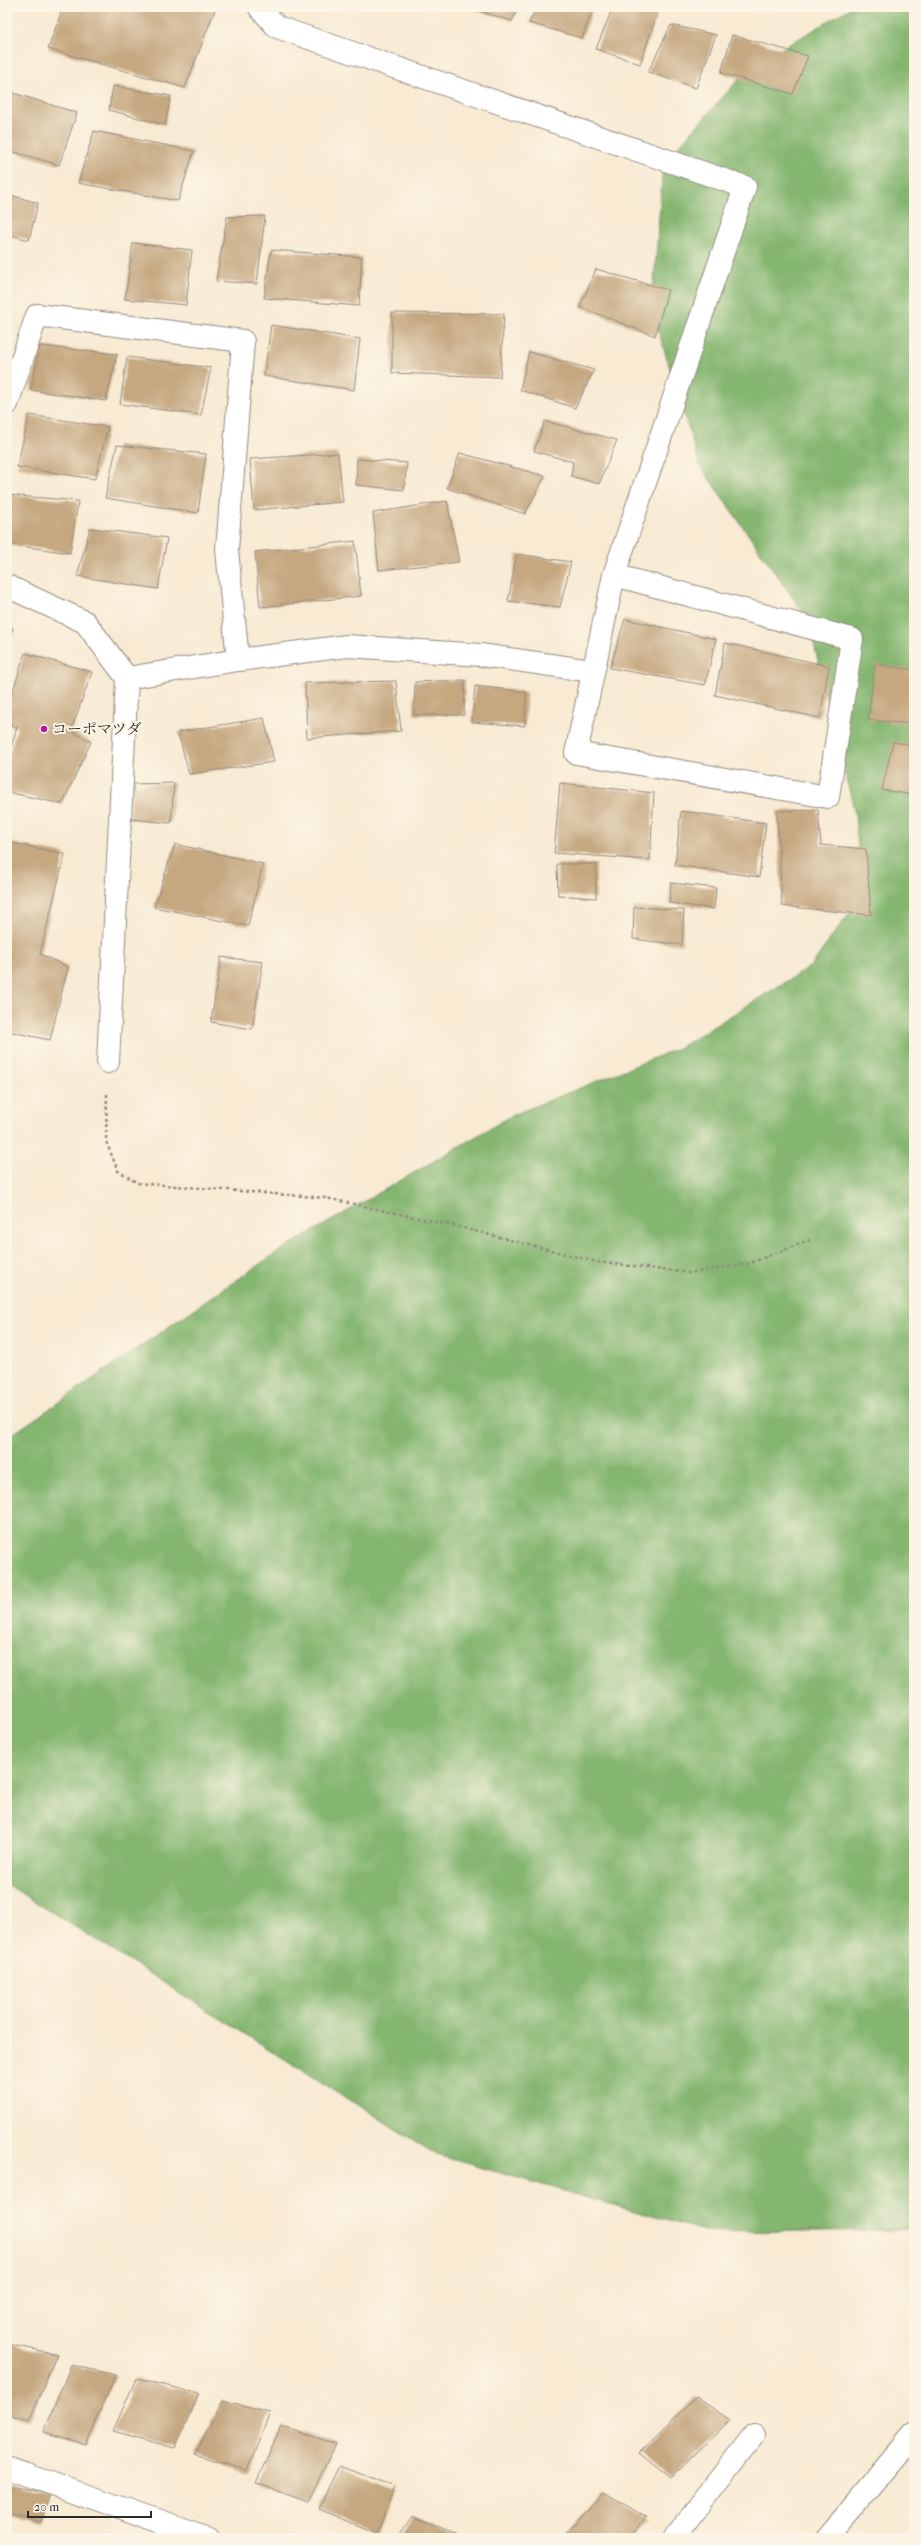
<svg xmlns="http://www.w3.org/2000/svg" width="921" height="2545" viewBox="0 0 921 2545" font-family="'IM FELL French Canon','Noto Serif JP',serif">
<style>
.forest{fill:#84b670;stroke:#58704e}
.building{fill:#c5a780}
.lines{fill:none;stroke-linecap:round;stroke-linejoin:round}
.minor-casing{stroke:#928a7f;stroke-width:24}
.path{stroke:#928a7f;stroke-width:2.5;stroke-dasharray:3 3;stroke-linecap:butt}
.minor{stroke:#fff;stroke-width:22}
.poi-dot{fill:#b5179e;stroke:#fcf5e5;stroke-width:1.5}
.labels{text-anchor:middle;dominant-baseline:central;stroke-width:4;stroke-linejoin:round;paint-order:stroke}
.poi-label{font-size:15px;fill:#2b2b2b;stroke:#fcf5e5;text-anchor:start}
</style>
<rect width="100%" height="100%" fill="#fcf5e5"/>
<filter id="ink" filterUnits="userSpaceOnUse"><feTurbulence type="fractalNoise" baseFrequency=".025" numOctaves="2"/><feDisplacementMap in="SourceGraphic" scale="8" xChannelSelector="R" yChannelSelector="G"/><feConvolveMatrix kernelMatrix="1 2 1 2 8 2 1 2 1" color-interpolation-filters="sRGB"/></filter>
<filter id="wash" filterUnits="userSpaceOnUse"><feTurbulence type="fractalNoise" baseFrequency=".012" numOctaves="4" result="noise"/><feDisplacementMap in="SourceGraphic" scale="16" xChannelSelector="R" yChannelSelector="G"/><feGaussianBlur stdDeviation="0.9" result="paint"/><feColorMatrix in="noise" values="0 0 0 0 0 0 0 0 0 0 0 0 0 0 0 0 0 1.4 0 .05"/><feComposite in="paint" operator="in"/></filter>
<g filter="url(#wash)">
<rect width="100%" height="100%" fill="#f8ead3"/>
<!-- forest -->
<path class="forest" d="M852,7H914V2230L708,2232L437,2155L7,1884V1438L276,1253L513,1115L679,1048L811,966L862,895L855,814L808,619L700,466L652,310L663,164L748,69Z"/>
<g id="blocks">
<!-- building -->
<g class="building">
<path d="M63,7H216L185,88L48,49Z"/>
<path d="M465,7H519L512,21Z"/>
<path d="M537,7H594L582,38L529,23Z"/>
<path d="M613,7H649L659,9L640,64L596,49Z"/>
<path d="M671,25L716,35L696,88L648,72Z"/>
<path d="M732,35L808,56L793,94L721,73Z"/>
<path d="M113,86L171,96L165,125L109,110Z"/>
<path d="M7,91L77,113L59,165L7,150Z"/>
<path d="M94,131L194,151L178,201L78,183Z"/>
<path d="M7,194L38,203L29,240L7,234Z"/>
<path d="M265,216L257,284L216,281L227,217Z"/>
<path d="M133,243L192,250L186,305L125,299Z"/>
<path d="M271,250L362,257L359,306L264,298Z"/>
<path d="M596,269L668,290L655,336L580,307Z"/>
<path d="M392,313L504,314L500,377L392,373Z"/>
<path d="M271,325L360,339L354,390L264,376Z"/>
<path d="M40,346L117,354L106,401L31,390Z"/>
<path d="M529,352L594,370L575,408L520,390Z"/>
<path d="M127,357L211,368L201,415L120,404Z"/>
<path d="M29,415L108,427L95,479L17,467Z"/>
<path d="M545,421L617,440L599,484L571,476L573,462L534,451Z"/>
<path d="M117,445L206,454L198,513L105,498Z"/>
<path d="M338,453L343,502L254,510L250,459Z"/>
<path d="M460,453L545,476L525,514L447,488Z"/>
<path d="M357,459L407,463L404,490L356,485Z"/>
<path d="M7,495L78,501L70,553L7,544Z"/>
<path d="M447,501L459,562L379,570L373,513Z"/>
<path d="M90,528L167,538L158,589L77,576Z"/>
<path d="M355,541L361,596L260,607L255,552Z"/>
<path d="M517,554L571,562L560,607L508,601Z"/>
<path d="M625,619L716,639L705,685L610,668Z"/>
<path d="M7,625L13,628L7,647Z"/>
<path d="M725,643L829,666L820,718L715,695Z"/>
<path d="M25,653L92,672L71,731L91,742L62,804L7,792V762L17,727L7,725V710Z"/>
<path d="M875,664L914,670V724L868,720Z"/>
<path d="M465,680L464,715H414L415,682Z"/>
<path d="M396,681L401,731L307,738L305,683Z"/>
<path d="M475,686L526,692L525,726L472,722Z"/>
<path d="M264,718L274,762L189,774L178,732Z"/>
<path d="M893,742L914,745V795L882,790Z"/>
<path d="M174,783L171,823L130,819L132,784Z"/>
<path d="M560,783L654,793L650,860L554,853Z"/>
<path d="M818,810L821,845L866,849L871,915L782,906L777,811Z"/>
<path d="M681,811L766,823L759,877L675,865Z"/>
<path d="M7,842L65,854L40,954L68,967L50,1040L7,1031Z"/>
<path d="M175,844L263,864L248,926L154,907Z"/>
<path d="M557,864H596V898L558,895Z"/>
<path d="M671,883L716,888L714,909L669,903Z"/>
<path d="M634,907L684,910L682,945L633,939Z"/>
<path d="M221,957L263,962L252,1029L211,1022Z"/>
<path d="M7,2344L57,2354L29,2421L7,2415Z"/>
<path d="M71,2365L116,2375L85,2444L44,2432Z"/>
<path d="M136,2379L199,2393L175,2448L113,2431Z"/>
<path d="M696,2397L730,2420L671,2478L639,2452Z"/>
<path d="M222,2401L270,2413L247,2471L195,2454Z"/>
<path d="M281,2426L336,2444L308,2502L256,2483Z"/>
<path d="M339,2466L395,2487L377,2533L318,2509Z"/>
<path d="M11,2486L50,2494L41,2522L7,2513V2493Z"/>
<path d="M603,2492L646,2518L628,2538H563Z"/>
<path d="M412,2515L456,2535L454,2538H397Z"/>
</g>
</g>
</g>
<g filter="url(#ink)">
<use href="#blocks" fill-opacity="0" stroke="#928a7f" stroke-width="1"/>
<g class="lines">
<!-- minor casing -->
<g class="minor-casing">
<g id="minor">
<path d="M259,7L277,27L745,187L614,575"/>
<path d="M7,404L37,315L243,341L227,550L238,660L347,646L481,655L592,671"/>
<path d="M614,575L852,639L828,797L576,753Z"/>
<path d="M7,586L85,622L127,678L238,660"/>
<path d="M108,1062L127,678"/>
<path d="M7,2468L208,2538"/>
<path d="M674,2538L754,2435"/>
<path d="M827,2538L914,2435"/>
</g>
</g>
<!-- path -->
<path class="path" d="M107,1094L106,1141L118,1171L138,1183L326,1198L459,1227L597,1262L690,1273L748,1264L810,1240"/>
<!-- minor -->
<use href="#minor" class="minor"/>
</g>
</g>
<!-- markers -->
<circle class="poi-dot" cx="44" cy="729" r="4"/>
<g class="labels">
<!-- poi labels -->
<g class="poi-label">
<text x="52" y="729">コーポマツダ</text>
</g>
</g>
<!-- margin -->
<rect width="921" height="2545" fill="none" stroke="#fcf5e5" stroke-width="24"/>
<!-- scale -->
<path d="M28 2511v6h123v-6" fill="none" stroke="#2b2b2b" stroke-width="2"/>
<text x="34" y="2511" font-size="12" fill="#2b2b2b" stroke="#fcf5e5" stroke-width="3" paint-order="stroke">20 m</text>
</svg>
